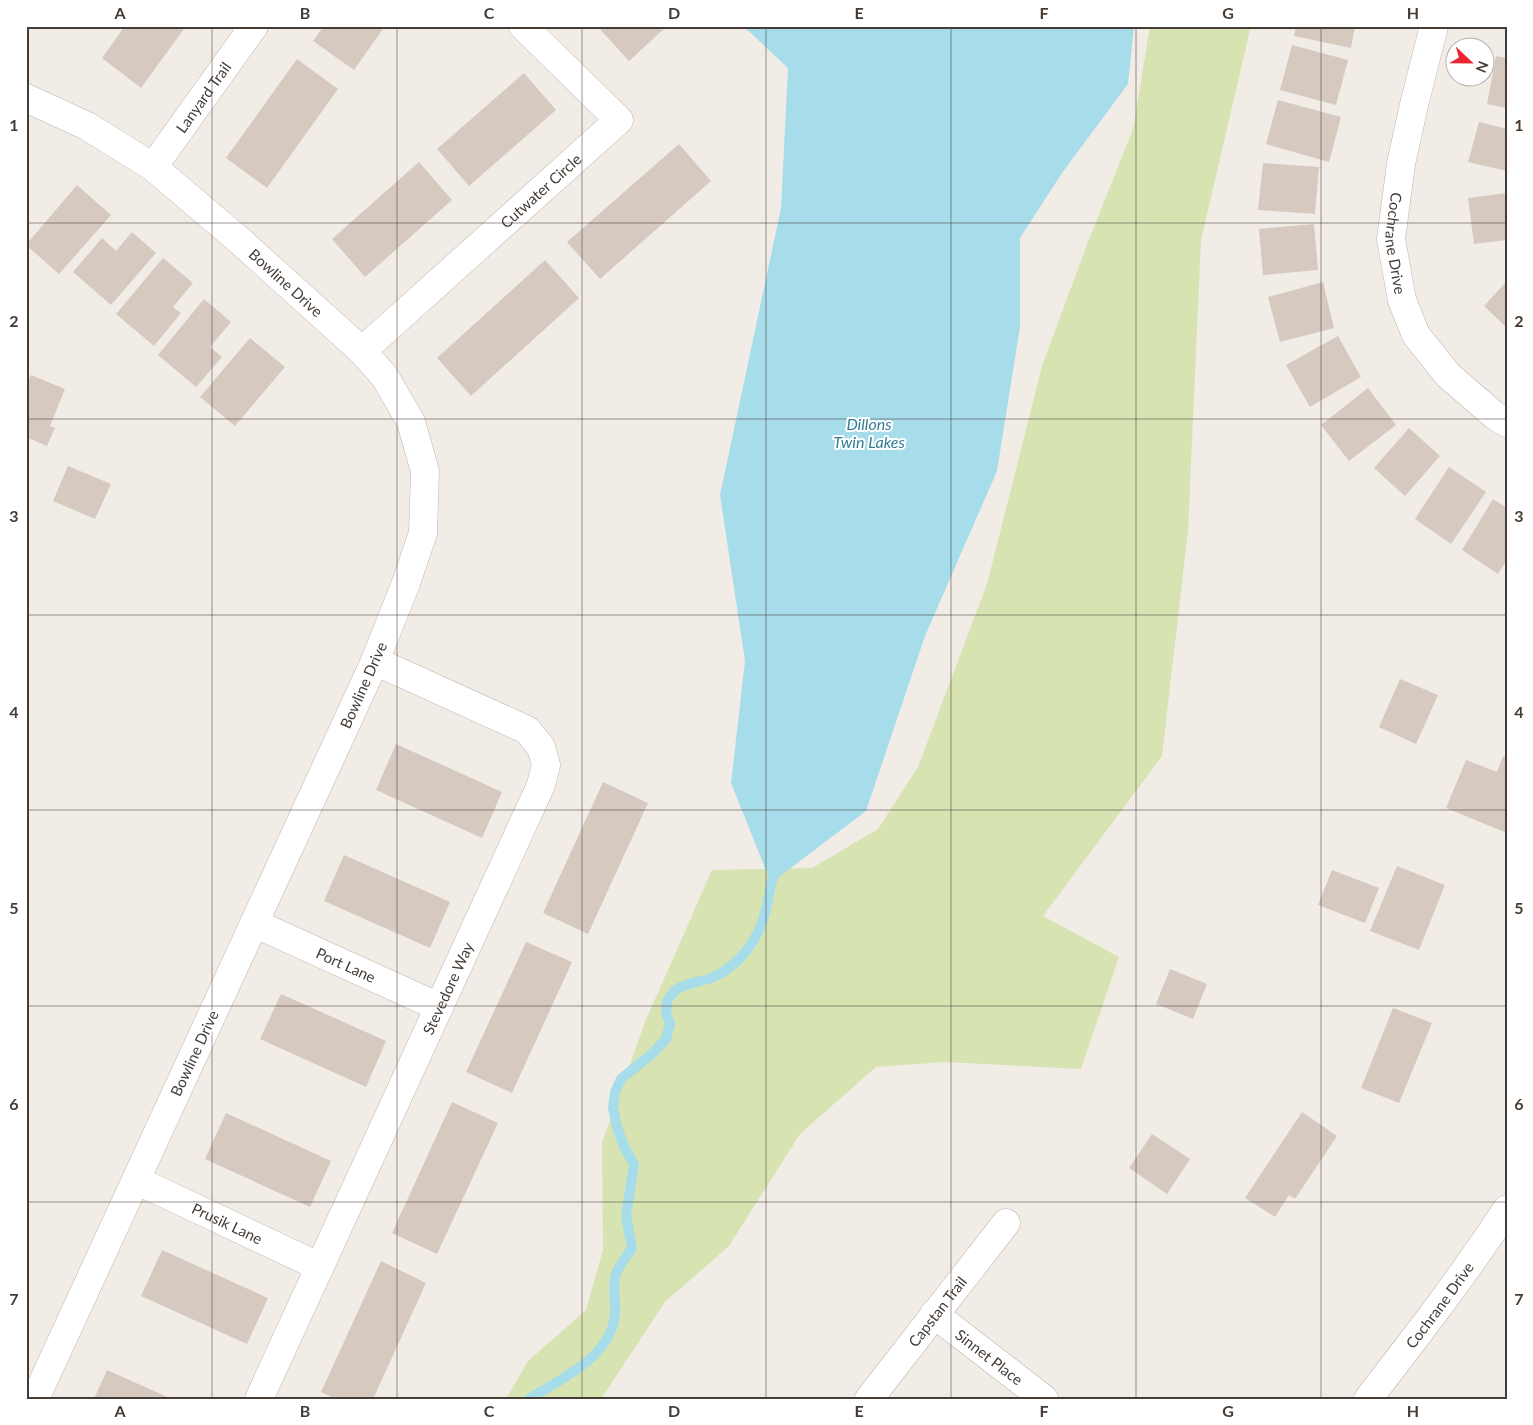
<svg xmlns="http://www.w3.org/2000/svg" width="1533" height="1425" viewBox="0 0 1533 1425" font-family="Lato,sans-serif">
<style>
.green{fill:#d7e4b2}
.water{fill:#a7ddeb}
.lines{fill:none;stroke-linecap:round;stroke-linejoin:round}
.stream{stroke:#a7ddeb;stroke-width:10}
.building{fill:#d6c9c0}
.minor-casing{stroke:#c0b5ad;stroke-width:29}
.minor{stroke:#fff;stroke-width:28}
.grid{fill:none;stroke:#453c36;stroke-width:1;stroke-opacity:0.55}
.labels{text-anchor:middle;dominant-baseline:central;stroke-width:4;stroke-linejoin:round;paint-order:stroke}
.street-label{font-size:15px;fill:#453c36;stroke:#fff}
.water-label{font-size:16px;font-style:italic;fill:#317d92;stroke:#fff}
.neatline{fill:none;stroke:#453c36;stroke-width:2}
.grid-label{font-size:16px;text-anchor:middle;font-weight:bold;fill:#453c36}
</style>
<rect width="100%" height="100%" fill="#f2ece7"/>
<!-- green -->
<path class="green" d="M1150,26H1251L1201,240L1188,531L1162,756L1043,916L1119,957L1081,1069L945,1062L876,1067L800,1134L729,1246L665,1302L601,1399H506L528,1361L586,1310L603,1250L602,1143L645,1022L712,870L812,868L878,829L918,767L987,584L1042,366L1088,242L1133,129Z"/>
<!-- water -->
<path class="water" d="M743,26H1134L1128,84L1062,173L1020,238V327L997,471L925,636L866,811L771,883L731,783L745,661L720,495L781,208L788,68Z"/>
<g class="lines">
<!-- stream -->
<path class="stream" d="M529,1399C562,1378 612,1357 615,1313C616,1300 612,1287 616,1274C619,1265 627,1256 632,1248L626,1216L634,1164L624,1147L617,1127L613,1108L615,1092L621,1079L653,1053L666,1039L670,1024L666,1013L667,1001C670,997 673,992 677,989C688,982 702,982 714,977C741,964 759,939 766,909C769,897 770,884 775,872"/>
</g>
<!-- building -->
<g class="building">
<path d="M125,26H186L141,88L102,58Z"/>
<path d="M324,26H385L354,70L313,41Z"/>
<path d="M597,26H667L629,61Z"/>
<path d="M1296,26H1355L1351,48L1294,36Z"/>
<path d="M1292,45L1348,60L1336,105L1280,90Z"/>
<path d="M1496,56L1507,58V108L1487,104Z"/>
<path d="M297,59L338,89L267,188L226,158Z"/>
<path d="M524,73L556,110L469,186L437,149Z"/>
<path d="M1278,100L1341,117L1329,162L1266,144Z"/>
<path d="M1479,122L1507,129V171L1468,162Z"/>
<path d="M679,144L711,181L600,279L567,242Z"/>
<path d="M419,162L452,200L365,277L332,239Z"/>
<path d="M1263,163L1319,167L1315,214L1258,210Z"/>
<path d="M77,185L111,215L59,274L26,245Z"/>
<path d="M1507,193V240L1474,244L1468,198Z"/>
<path d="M1314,224L1318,270L1263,275L1259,229Z"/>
<path d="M132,232L156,253L111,305L73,272L102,238L116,251Z"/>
<path d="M163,258L193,283L173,307L181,313L154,346L116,314Z"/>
<path d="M545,260L579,298L471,396L437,358Z"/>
<path d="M1507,281V328L1484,306Z"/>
<path d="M1323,282L1334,328L1280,342L1268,297Z"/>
<path d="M204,299L231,322L210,347L222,357L196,387L158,355Z"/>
<path d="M1338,336L1361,377L1310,407L1286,365Z"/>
<path d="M250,338L285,367L235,426L200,397Z"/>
<path d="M31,375L65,389L50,426L55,428L47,446L26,437V385Z"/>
<path d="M1368,388L1396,425L1349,461L1321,425Z"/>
<path d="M1409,428L1440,456L1405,496L1374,468Z"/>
<path d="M68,466L111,484L95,519L53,501Z"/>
<path d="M1449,467L1486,492L1451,544L1415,519Z"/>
<path d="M1493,499L1507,508V560L1498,574L1462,550Z"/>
<path d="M1400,679L1438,695L1416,744L1379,727Z"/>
<path d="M396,744L502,792L482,838L376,790Z"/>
<path d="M1503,756L1507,758V833L1446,808L1466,760L1497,772Z"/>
<path d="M603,782L648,803L588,934L543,913Z"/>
<path d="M344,855L450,902L430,948L324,901Z"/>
<path d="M1397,866L1445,885L1419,950L1370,931Z"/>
<path d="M1332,870L1379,888L1365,923L1318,905Z"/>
<path d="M526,942L572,962L512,1093L466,1072Z"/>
<path d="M1170,969L1207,984L1193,1019L1156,1004Z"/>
<path d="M281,994L386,1041L366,1087L260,1039Z"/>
<path d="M1393,1008L1432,1023L1399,1103L1361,1088Z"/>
<path d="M452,1102L498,1123L437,1254L392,1233Z"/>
<path d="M1302,1112L1337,1136L1295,1199L1289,1195L1275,1217L1245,1198Z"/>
<path d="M226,1113L331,1161L310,1207L205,1159Z"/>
<path d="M1152,1134L1190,1159L1167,1194L1129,1168Z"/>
<path d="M162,1250L268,1298L247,1344L141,1296Z"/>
<path d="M381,1261L426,1283L373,1399H336L321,1392Z"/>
<path d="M107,1370L172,1399H94Z"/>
</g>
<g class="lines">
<!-- minor casing -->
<g class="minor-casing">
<g id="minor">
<path id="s1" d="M1434,26L1414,105L1401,164L1391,239L1402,300L1416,335L1448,375L1494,415L1507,423"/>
<path id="s2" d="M26,98L87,126L153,167L239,240L362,351L385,377L411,422L425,471L423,533L406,583L375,661L35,1399"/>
<path id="s3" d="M153,167L254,26"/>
<path id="s4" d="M362,351L619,120L523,26"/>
<path id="s5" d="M254,923L439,1007"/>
<path id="s6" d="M136,1180L320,1267"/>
<path id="s7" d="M934,1314L1044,1399"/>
<path id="s8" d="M259,1399L541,785L546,765L541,747L527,730L375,661"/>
<path id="s9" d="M869,1399L1006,1223"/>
<path id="s10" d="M1368,1399C1416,1337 1464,1275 1507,1209"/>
</g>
</g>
<!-- minor -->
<use href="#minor" class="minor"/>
</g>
<!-- grid -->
<path class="grid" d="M212,26V1399M397,26V1399M582,26V1399M766,26V1399M951,26V1399M1136,26V1399M1321,26V1399M26,223H1507M26,419H1507M26,615H1507M26,810H1507M26,1006H1507M26,1202H1507"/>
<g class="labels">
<!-- street labels -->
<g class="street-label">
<text stroke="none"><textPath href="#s3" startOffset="86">Lanyard Trail</textPath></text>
<text stroke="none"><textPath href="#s4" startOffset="240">Cutwater Circle</textPath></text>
<text stroke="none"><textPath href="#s1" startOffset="222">Cochrane Drive</textPath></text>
<text stroke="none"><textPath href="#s2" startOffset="321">Bowline Drive</textPath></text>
<text transform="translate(363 685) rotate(-66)">Bowline Drive</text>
<text stroke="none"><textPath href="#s5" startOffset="101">Port Lane</textPath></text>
<text stroke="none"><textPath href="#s8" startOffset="452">Stevedore Way</textPath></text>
<text transform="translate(194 1053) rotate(-65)">Bowline Drive</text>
<text stroke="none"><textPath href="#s6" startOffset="101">Prusik Lane</textPath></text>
<text stroke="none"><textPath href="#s10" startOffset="118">Cochrane Drive</textPath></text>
<text stroke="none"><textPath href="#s9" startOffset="111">Capstan Trail</textPath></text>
<text stroke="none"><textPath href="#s7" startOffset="70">Sinnet Place</textPath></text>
</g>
<!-- water labels -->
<g class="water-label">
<text x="869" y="423">Dillons<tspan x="869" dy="18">Twin Lakes</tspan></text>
</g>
</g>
<!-- border -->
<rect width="1533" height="1425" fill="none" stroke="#ffffff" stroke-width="55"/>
<!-- north arrow -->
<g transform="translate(1470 62) rotate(112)"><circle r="24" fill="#ffffff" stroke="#b5b1af"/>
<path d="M0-4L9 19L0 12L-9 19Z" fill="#eb242e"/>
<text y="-8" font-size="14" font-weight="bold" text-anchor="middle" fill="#453c36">N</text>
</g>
<rect x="28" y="28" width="1478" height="1370" class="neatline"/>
<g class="grid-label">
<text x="120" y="19">A</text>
<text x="305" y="19">B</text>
<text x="489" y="19">C</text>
<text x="674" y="19">D</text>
<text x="859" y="19">E</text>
<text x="1044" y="19">F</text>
<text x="1228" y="19">G</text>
<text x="1413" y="19">H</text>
<text x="14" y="131">1</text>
<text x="1519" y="131">1</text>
<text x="14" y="327">2</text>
<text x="1519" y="327">2</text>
<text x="14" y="522">3</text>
<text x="1519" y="522">3</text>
<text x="14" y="718">4</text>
<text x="1519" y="718">4</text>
<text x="14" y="914">5</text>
<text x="1519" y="914">5</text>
<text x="14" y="1110">6</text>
<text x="1519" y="1110">6</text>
<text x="14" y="1305">7</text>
<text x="1519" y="1305">7</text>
<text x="120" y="1417">A</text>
<text x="305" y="1417">B</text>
<text x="489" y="1417">C</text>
<text x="674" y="1417">D</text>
<text x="859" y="1417">E</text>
<text x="1044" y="1417">F</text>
<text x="1228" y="1417">G</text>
<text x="1413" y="1417">H</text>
</g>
</svg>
